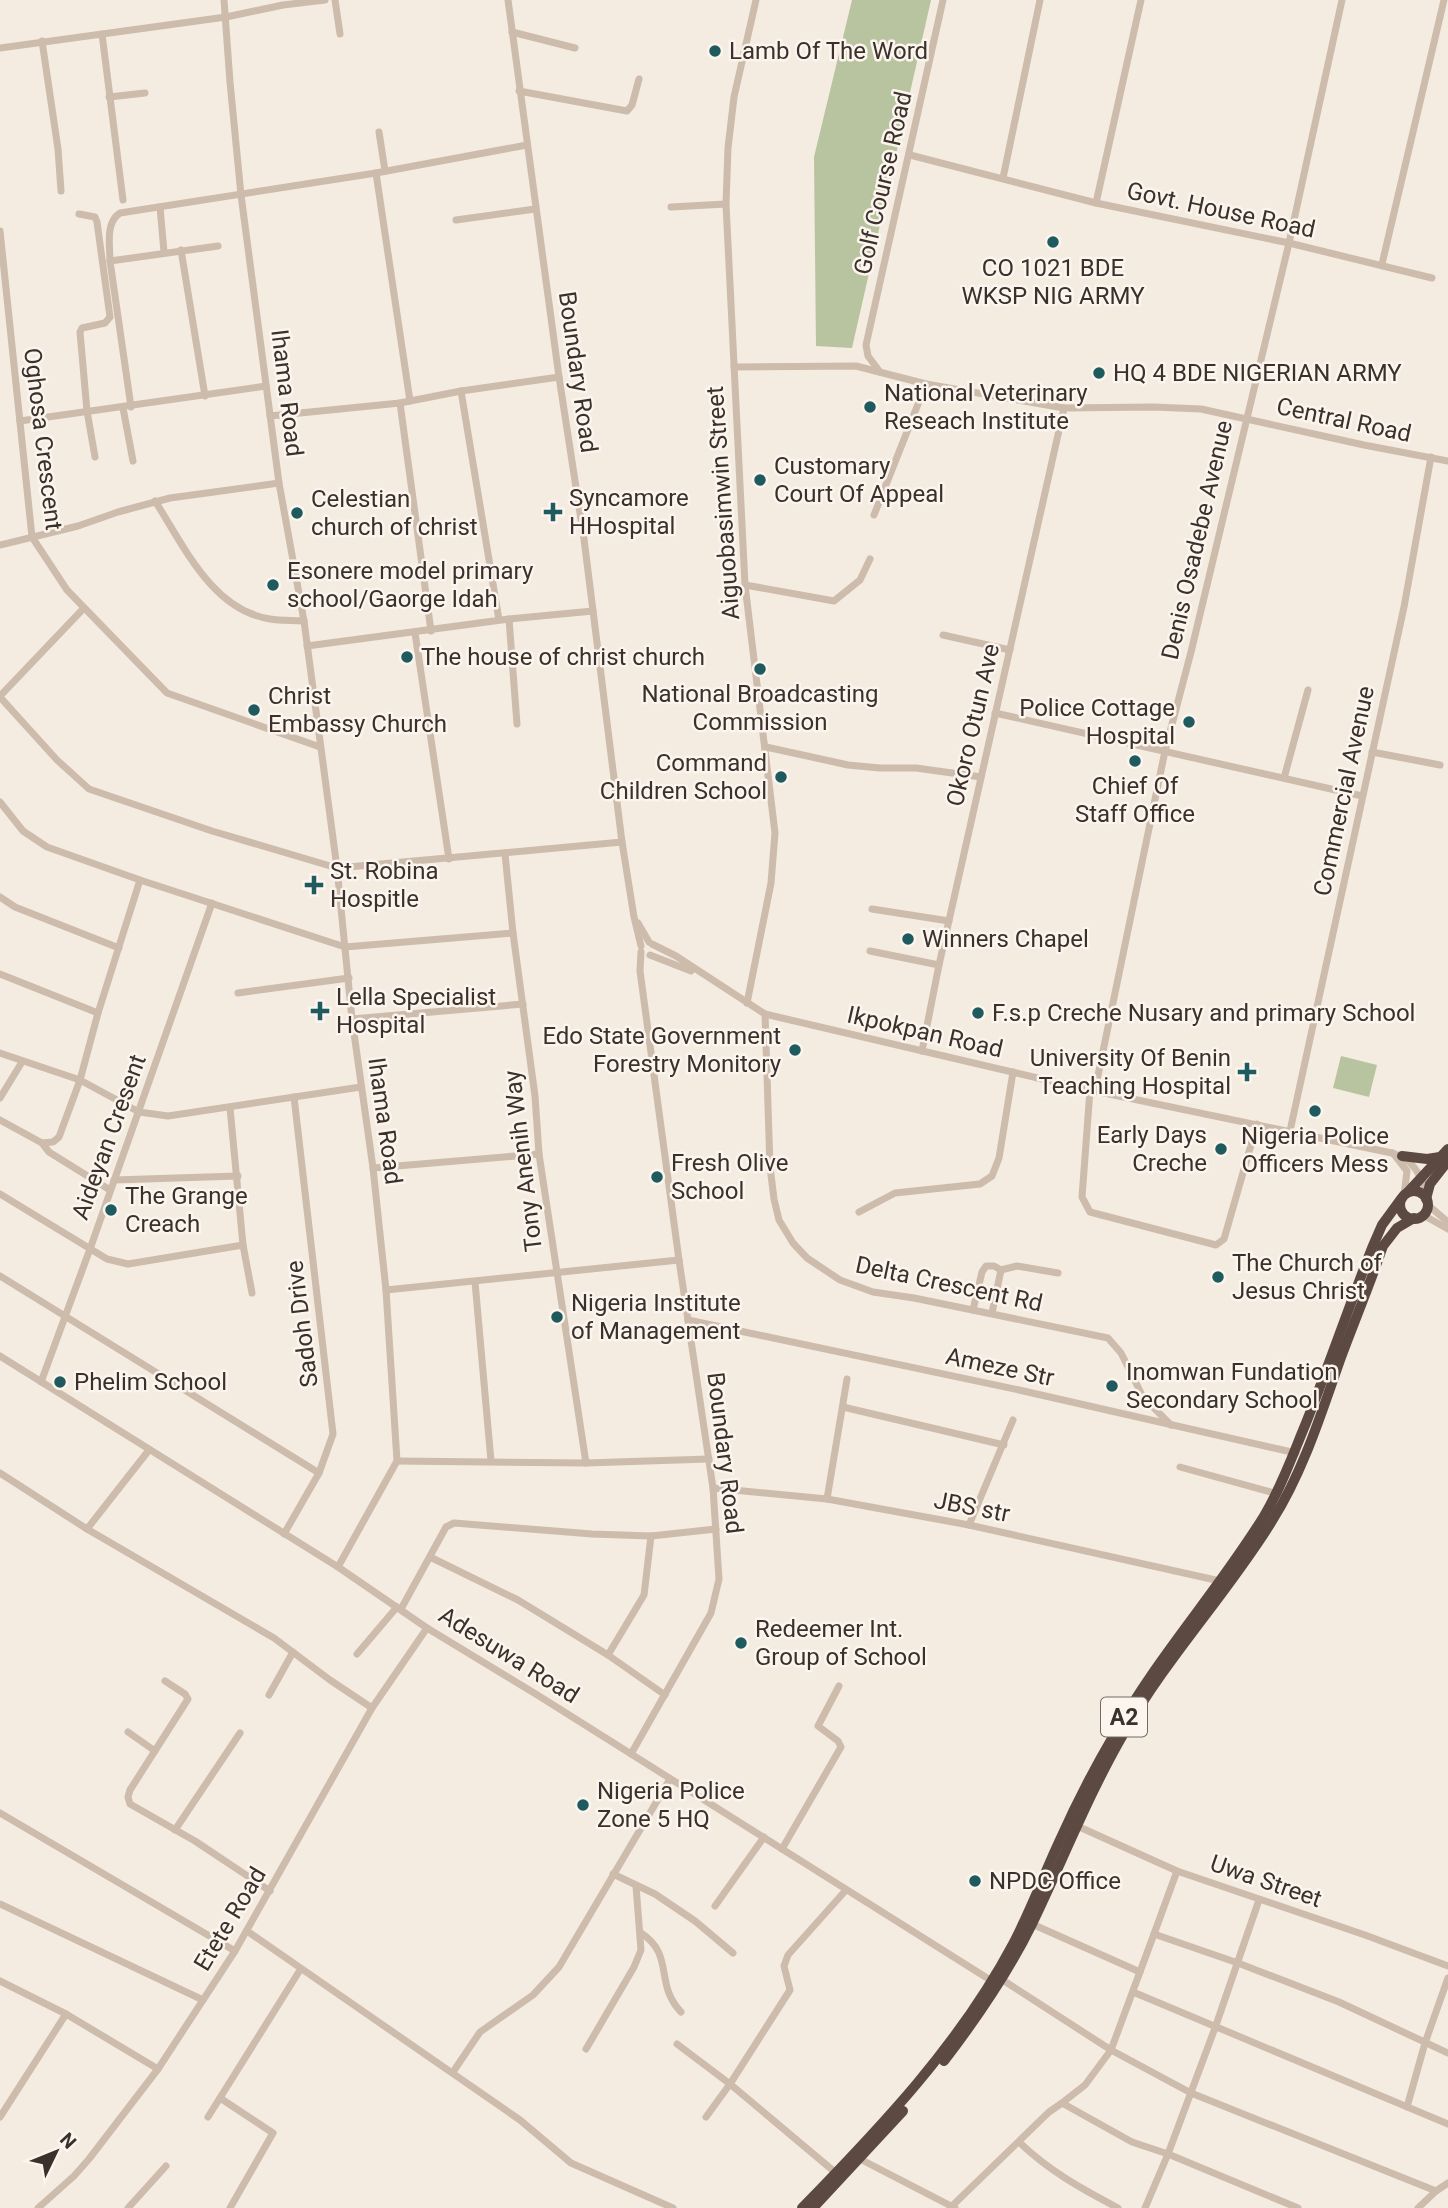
<svg xmlns="http://www.w3.org/2000/svg" width="1448" height="2208" viewBox="0 0 1448 2208" font-family="Roboto,sans-serif">
<style>
.green{fill:#b8c4a0}
.lines{fill:none;stroke-linecap:round;stroke-linejoin:round}
.minor{stroke:#cdbbac;stroke-width:7}
.highway{stroke:#5c4a42;stroke-width:10}
.poi-dot{fill:#1f5a5e;stroke:#fbf5ee;stroke-width:2.5}
.labels{text-anchor:middle;dominant-baseline:central;stroke-width:5;stroke-linejoin:round;paint-order:stroke}
.shield{fill:#fbf5ee;stroke:#756b66;stroke-width:2}
.shield-label{font-size:23px;font-weight:bold;fill:#3b302b}
.poi-label{font-size:24px;fill:#3b302b;stroke:#fbf5ee;text-anchor:start}
.street-label{font-size:24px;fill:#3b302b;stroke:#fbf5ee}
</style>
<rect width="100%" height="100%" fill="#f4ebe1"/>
<!-- green -->
<g class="green">
<path d="M852,0H931L852,348L816,346L814,157Z"/>
<path d="M1341,1056L1377,1065L1369,1097L1333,1088Z"/>
</g>
<g class="lines">
<!-- minor -->
<g class="minor">
<path d="M224,0L230,82L241,195L279,483L304,621L337,868L352,1019L373,1168L386,1290L397,1461L338,1567"/>
<path d="M335,0L340,34"/>
<path d="M508,0L559,377L584,539L622,842L634,917L641,946"/>
<path d="M512,32L575,48"/>
<path d="M102,34L123,200"/>
<path d="M42,41L58,149L61,191"/>
<path d="M0,48L226,17L283,5L325,0"/>
<path d="M519,91L627,111L632,105L639,79"/>
<path d="M109,97L145,93"/>
<path d="M379,132L385,171"/>
<path d="M910,155L1096,203L1289,243L1432,278"/>
<path d="M376,173L410,401"/>
<path d="M1003,178L1040,0"/>
<path d="M1096,203L1141,0"/>
<path d="M160,207L164,252"/>
<path d="M671,207L726,204"/>
<path d="M79,214L95,217L97,222L110,317L105,323L82,328L80,332L87,411L95,457"/>
<path d="M456,220L535,209"/>
<path d="M0,231L32,537L67,590L167,693L320,747"/>
<path d="M181,250L205,396"/>
<path d="M110,261C110,245 105,223 120,213L376,173L527,145"/>
<path d="M1382,264L1444,0"/>
<path d="M734,367L856,366L926,384L1064,408L1153,407L1201,409L1364,445L1448,461"/>
<path d="M880,372L868,356L866,345L943,0"/>
<path d="M461,391L499,620"/>
<path d="M400,403L431,631"/>
<path d="M131,407L110,261L218,246"/>
<path d="M123,408L133,461"/>
<path d="M270,416L400,403L461,391L559,377"/>
<path d="M20,421L266,386"/>
<path d="M155,501C184,546 212,610 270,619C281,621 293,620 304,621"/>
<path d="M874,515L926,384"/>
<path d="M0,545L78,526L118,512L170,498L279,483"/>
<path d="M745,585L834,601L860,580L870,559"/>
<path d="M509,619L517,724"/>
<path d="M415,633L449,859"/>
<path d="M943,635L1010,650"/>
<path d="M307,646L509,619L593,611"/>
<path d="M0,696L83,609"/>
<path d="M0,697L57,760L89,789L212,831L337,868L622,842"/>
<path d="M995,713L1362,796"/>
<path d="M766,747L848,765L880,768H916L981,777"/>
<path d="M1372,752L1440,765"/>
<path d="M1284,778L1308,690"/>
<path d="M0,802L23,831L47,847L140,880L345,947L513,933"/>
<path d="M505,854L513,933L535,1096L539,1154L586,1463"/>
<path d="M0,897L15,907L119,948"/>
<path d="M872,909L949,921"/>
<path d="M638,923L649,942"/>
<path d="M652,944L676,956L765,1014L1080,1088L1392,1153C1413,1159 1419,1173 1427,1192"/>
<path d="M870,951L939,965"/>
<path d="M650,955L691,971"/>
<path d="M0,974L98,1013"/>
<path d="M238,993L349,978"/>
<path d="M747,1003L771,883L775,833L745,585L726,204L728,148L734,97L756,0"/>
<path d="M765,1014L770,1167L774,1199L779,1220L793,1243L807,1258L840,1280L873,1292L914,1298L1108,1338L1121,1353L1143,1397L1171,1425"/>
<path d="M352,1019L523,1004"/>
<path d="M922,1051L939,965L1064,408"/>
<path d="M0,1053L80,1080L139,1112L168,1116L361,1087"/>
<path d="M1090,1090L1082,1197L1090,1212L1216,1245L1224,1239L1257,1124"/>
<path d="M1095,1090L1165,751L1191,652L1289,243L1342,0"/>
<path d="M0,1098L22,1062"/>
<path d="M230,1108L243,1245L252,1293"/>
<path d="M0,1120L42,1143L53,1142L59,1137L80,1080L98,1013L140,880"/>
<path d="M1290,1131L1404,607L1431,457"/>
<path d="M42,1143L49,1152L110,1190"/>
<path d="M1393,1153L1407,1171L1404,1195"/>
<path d="M373,1168L539,1154"/>
<path d="M114,1180L238,1176"/>
<path d="M0,1194L107,1259L128,1264L243,1245"/>
<path d="M1428,1205L1448,1222"/>
<path d="M859,1212L895,1193L980,1184L992,1176L999,1158L1013,1072"/>
<path d="M1423,1215L1448,1229"/>
<path d="M0,1276L319,1473"/>
<path d="M475,1282L491,1461"/>
<path d="M386,1290L679,1260"/>
<path d="M973,1310L982,1272L986,1266H994L1001,1270L1017,1266L1058,1273"/>
<path d="M992,1313L1001,1270"/>
<path d="M688,1320L1019,1390L1296,1453"/>
<path d="M0,1356L338,1567L427,1628L539,1696L995,1983"/>
<path d="M41,1382L90,1249L212,903"/>
<path d="M843,1407L1004,1445"/>
<path d="M397,1461L586,1463L709,1459"/>
<path d="M1180,1467L1278,1494"/>
<path d="M0,1473L87,1529L274,1638L330,1680L372,1708"/>
<path d="M713,1488L827,1499L969,1525L1220,1581"/>
<path d="M827,1499L847,1379"/>
<path d="M969,1525L1013,1420"/>
<path d="M87,1529L149,1450"/>
<path d="M284,1534L319,1473L333,1434L294,1097"/>
<path d="M430,1557L518,1600L608,1655L665,1695"/>
<path d="M401,1609L446,1527L454,1523L592,1534L651,1536L716,1529"/>
<path d="M357,1654L397,1607"/>
<path d="M608,1655L644,1595L651,1536"/>
<path d="M165,1681L185,1694L188,1699L130,1790L128,1797L130,1804L195,1841L270,1891"/>
<path d="M269,1695L293,1652"/>
<path d="M128,1732L155,1751"/>
<path d="M631,1754L711,1613L719,1579L713,1488L679,1260L640,971L641,952"/>
<path d="M0,1813L235,1951"/>
<path d="M1075,1825L1177,1871L1365,1935L1448,1966"/>
<path d="M175,1830L240,1733"/>
<path d="M782,1849L841,1747L838,1741L818,1726L839,1686"/>
<path d="M613,1874L655,1894L695,1921L733,1953"/>
<path d="M0,1904L203,2000"/>
<path d="M715,1906L764,1837"/>
<path d="M1032,1924L1140,1972"/>
<path d="M247,1931L520,2120L571,2163L673,2208"/>
<path d="M641,1933C675,1955 654,1984 681,2012"/>
<path d="M1154,1934L1177,1871"/>
<path d="M998,1977L1111,2050L1191,2093L1436,2191"/>
<path d="M0,1981L66,2014L158,2069"/>
<path d="M1133,1992L1448,2124"/>
<path d="M677,2044L730,2084L836,2173"/>
<path d="M586,2049L634,1967L641,1950L636,1886"/>
<path d="M453,2072L480,2032L533,1995L559,1967L670,1779"/>
<path d="M220,2098L273,2133L230,2208"/>
<path d="M1062,2103L1085,2085L1111,2050L1154,1934L1238,1963L1339,2002L1448,2053"/>
<path d="M1407,2107L1425,2043L1448,1978"/>
<path d="M0,2117L66,2014"/>
<path d="M208,2117L300,1970"/>
<path d="M706,2117L730,2084L790,1990L784,1966L788,1955L846,1890"/>
<path d="M1019,2142C1049,2171 1082,2189 1118,2208"/>
<path d="M860,2159L955,2208"/>
<path d="M952,2206L1049,2112L1062,2103L1132,2142L1168,2154L1298,2208"/>
<path d="M38,2208L74,2176L89,2159L158,2069L235,1951L372,1708L427,1628"/>
<path d="M128,2208L166,2166"/>
<path d="M1145,2208L1168,2154L1215,2028L1259,1900"/>
<path d="M1418,2208L1436,2191L1448,2183"/>
</g>
<!-- highway -->
<g class="highway">
<path d="M1402,1156L1427,1159L1440,1157"/>
<circle cx="1414" cy="1205" r="14"/>
<path d="M1408,1192L1448,1149"/>
<path d="M1426,1199L1430,1184L1448,1161"/>
<path d="M944,2061C977,2018 1008,1973 1032,1924C1063,1860 1088,1795 1124,1733C1166,1658 1227,1594 1272,1521C1303,1472 1321,1414 1340,1360C1354,1322 1370,1284 1383,1246L1397,1228L1414,1218"/>
<path d="M802,2208C881,2127 960,2044 1013,1944C1031,1910 1044,1874 1060,1840C1076,1804 1094,1769 1114,1735C1157,1657 1218,1591 1264,1516C1282,1486 1293,1454 1306,1423C1329,1365 1349,1306 1372,1248L1382,1225L1401,1199"/>
<path d="M813,2208L903,2111"/>
</g>
</g>
<!-- markers -->
<g class="poi-dot">
<circle cx="715" cy="51" r="7"/>
<circle cx="1053" cy="242" r="7"/>
<circle cx="1099" cy="373" r="7"/>
<circle cx="870" cy="407" r="7"/>
<circle cx="760" cy="480" r="7"/>
<path d="M549.5 501.5h7v7h7v7h-7v7h-7v-7h-7v-7h7z"/>
<circle cx="297" cy="513" r="7"/>
<circle cx="273" cy="585" r="7"/>
<circle cx="407" cy="657" r="7"/>
<circle cx="760" cy="669" r="7"/>
<circle cx="254" cy="710" r="7"/>
<circle cx="1189" cy="722" r="7"/>
<circle cx="1135" cy="761" r="7"/>
<circle cx="781" cy="777" r="7"/>
<path d="M310.5 874.5h7v7h7v7h-7v7h-7v-7h-7v-7h7z"/>
<circle cx="908" cy="939" r="7"/>
<path d="M316.5 1000.5h7v7h7v7h-7v7h-7v-7h-7v-7h7z"/>
<circle cx="978" cy="1013" r="7"/>
<circle cx="795" cy="1050" r="7"/>
<path d="M1243.5 1061.5h7v7h7v7h-7v7h-7v-7h-7v-7h7z"/>
<circle cx="1315" cy="1111" r="7"/>
<circle cx="1221" cy="1149" r="7"/>
<circle cx="657" cy="1177" r="7"/>
<circle cx="111" cy="1210" r="7"/>
<circle cx="1218" cy="1277" r="7"/>
<circle cx="557" cy="1317" r="7"/>
<circle cx="60" cy="1382" r="7"/>
<circle cx="1112" cy="1386" r="7"/>
<circle cx="741" cy="1643" r="7"/>
<circle cx="583" cy="1805" r="7"/>
<circle cx="975" cy="1881" r="7"/>
</g>
<g class="labels">
<!-- shield labels -->
<rect class="shield" x="1101" y="1697.5" width="46" height="39" rx="5"/>
<g class="shield-label">
<text x="1124" y="1717">A2</text>
</g>
<!-- poi labels -->
<g class="poi-label">
<text x="729" y="51">Lamb Of The Word</text>
<text x="1053" y="268" text-anchor="middle">CO 1021 BDE<tspan x="1053" dy="28">WKSP NIG ARMY</tspan></text>
<text x="1113" y="373">HQ 4 BDE NIGERIAN ARMY</text>
<text x="884" y="393">National Veterinary<tspan x="884" dy="28">Reseach Institute</tspan></text>
<text x="774" y="466">Customary<tspan x="774" dy="28">Court Of Appeal</tspan></text>
<text x="569" y="498">Syncamore<tspan x="569" dy="28">HHospital</tspan></text>
<text x="311" y="499">Celestian<tspan x="311" dy="28">church of christ</tspan></text>
<text x="287" y="571">Esonere model primary<tspan x="287" dy="28">school/Gaorge Idah</tspan></text>
<text x="421" y="657">The house of christ church</text>
<text x="760" y="694" text-anchor="middle">National Broadcasting<tspan x="760" dy="28">Commission</tspan></text>
<text x="268" y="696">Christ<tspan x="268" dy="28">Embassy Church</tspan></text>
<text x="1175" y="708" text-anchor="end">Police Cottage<tspan x="1175" dy="28">Hospital</tspan></text>
<text x="767" y="763" text-anchor="end">Command<tspan x="767" dy="28">Children School</tspan></text>
<text x="1135" y="786" text-anchor="middle">Chief Of<tspan x="1135" dy="28">Staff Office</tspan></text>
<text x="330" y="871">St. Robina<tspan x="330" dy="28">Hospitle</tspan></text>
<text x="922" y="939">Winners Chapel</text>
<text x="336" y="997">Lella Specialist<tspan x="336" dy="28">Hospital</tspan></text>
<text x="992" y="1013">F.s.p Creche Nusary and primary School</text>
<text x="781" y="1036" text-anchor="end">Edo State Government<tspan x="781" dy="28">Forestry Monitory</tspan></text>
<text x="1231" y="1058" text-anchor="end">University Of Benin<tspan x="1231" dy="28">Teaching Hospital</tspan></text>
<text x="1207" y="1135" text-anchor="end">Early Days<tspan x="1207" dy="28">Creche</tspan></text>
<text x="1315" y="1136" text-anchor="middle">Nigeria Police<tspan x="1315" dy="28">Officers Mess</tspan></text>
<text x="671" y="1163">Fresh Olive<tspan x="671" dy="28">School</tspan></text>
<text x="125" y="1196">The Grange<tspan x="125" dy="28">Creach</tspan></text>
<text x="1232" y="1263">The Church of<tspan x="1232" dy="28">Jesus Christ</tspan></text>
<text x="571" y="1303">Nigeria Institute<tspan x="571" dy="28">of Management</tspan></text>
<text x="1126" y="1372">Inomwan Fundation<tspan x="1126" dy="28">Secondary School</tspan></text>
<text x="74" y="1382">Phelim School</text>
<text x="755" y="1629">Redeemer Int.<tspan x="755" dy="28">Group of School</tspan></text>
<text x="597" y="1791">Nigeria Police<tspan x="597" dy="28">Zone 5 HQ</tspan></text>
<text x="989" y="1881">NPDC Office</text>
</g>
<!-- street labels -->
<g class="street-label">
<text transform="translate(883 183) rotate(-77)">Golf Course Road</text>
<text transform="translate(1221 210) rotate(12)">Govt. House Road</text>
<text transform="translate(578 372) rotate(82)">Boundary Road</text>
<text transform="translate(287 393) rotate(83)">Ihama Road</text>
<text transform="translate(1344 420) rotate(12)">Central Road</text>
<text transform="translate(43 439) rotate(83)">Oghosa Crescent</text>
<text transform="translate(723 503) rotate(-94)">Aiguobasimwin Street</text>
<text transform="translate(1197 540) rotate(-77)">Denis Osadebe Avenue</text>
<text transform="translate(973 725) rotate(-77)">Okoro Otun Ave</text>
<text transform="translate(1344 791) rotate(-78)">Commercial Avenue</text>
<text transform="translate(925 1032) rotate(13)">Ikpokpan Road</text>
<text transform="translate(385 1121) rotate(82)">Ihama Road</text>
<text transform="translate(109 1137) rotate(-70)">Aideyan Cresent</text>
<text transform="translate(523 1161) rotate(-97)">Tony Anenih Way</text>
<text transform="translate(949 1284) rotate(12)">Delta Crescent Rd</text>
<text transform="translate(302 1324) rotate(-97)">Sadoh Drive</text>
<text transform="translate(1000 1367) rotate(12)">Ameze Str</text>
<text transform="translate(725 1453) rotate(83)">Boundary Road</text>
<text transform="translate(972 1507) rotate(11)">JBS str</text>
<text transform="translate(509 1655) rotate(32)">Adesuwa Road</text>
<text transform="translate(1266 1881) rotate(19)">Uwa Street</text>
<text transform="translate(230 1919) rotate(-59)">Etete Road</text>
</g>
</g>
<!-- north arrow -->
<g transform="translate(56 2152) rotate(47)" stroke="#fbf5ee" stroke-width="5" paint-order="stroke">
<path d="M0-5L12 26L0 18L-12 26Z" fill="#3b302b"/>
<text y="-10" font-size="19" font-weight="bold" text-anchor="middle" fill="#3b302b">N</text>
</g>
</svg>
